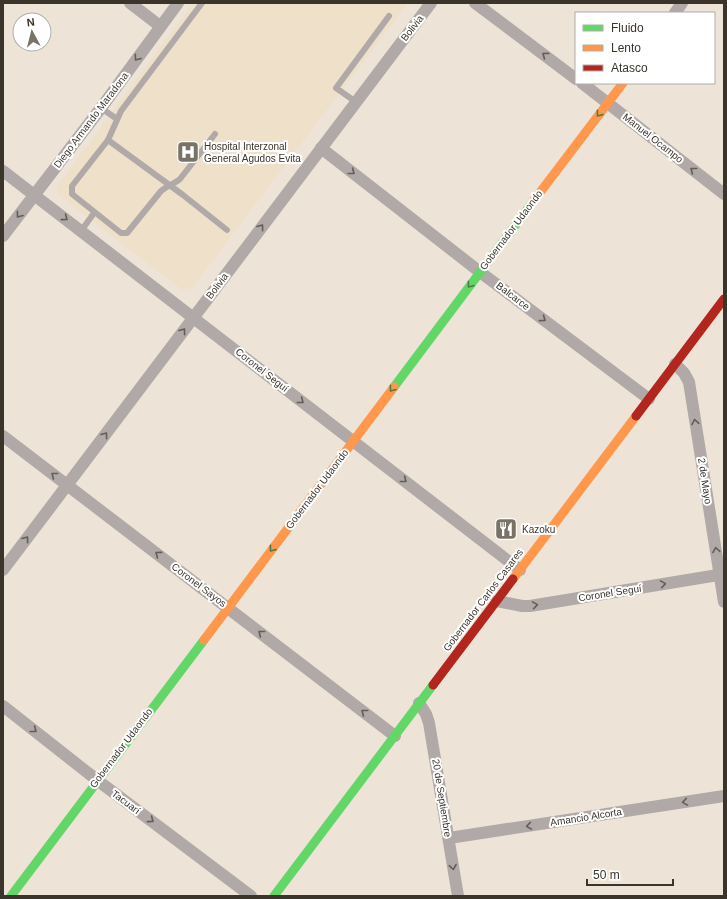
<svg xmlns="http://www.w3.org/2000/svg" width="727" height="899" viewBox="0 0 727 899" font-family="Helvetica,sans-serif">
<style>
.built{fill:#efe0ca}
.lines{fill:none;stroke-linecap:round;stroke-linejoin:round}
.lane{stroke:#b0a9a7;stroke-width:6}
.street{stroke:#b0a9a7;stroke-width:12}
.fast{stroke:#63d668;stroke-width:9}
.slow{stroke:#ff974d;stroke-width:9}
.jam{stroke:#b3261e;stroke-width:9}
.oneway{stroke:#635d56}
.oneway2{stroke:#4c7d46}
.labels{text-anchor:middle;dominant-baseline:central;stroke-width:4;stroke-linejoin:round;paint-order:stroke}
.street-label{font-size:10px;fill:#3a342b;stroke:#fff}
.poi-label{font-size:10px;fill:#3a342b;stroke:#fff;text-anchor:start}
</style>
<rect width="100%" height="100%" fill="#ede4d7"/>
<!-- built -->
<path class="built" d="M193,3H408L192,288L182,290L57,194V186Z"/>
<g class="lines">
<!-- lane -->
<g class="lane">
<path d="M202,3L121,111L108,140L72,186V194L121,233H127L161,191C167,186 174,184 180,179L215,134"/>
<path d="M356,102L336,88L389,16"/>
<path d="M101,108L117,119"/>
<path d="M108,140L183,195L227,230"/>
<path d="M81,231L94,213"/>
</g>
<!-- street -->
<g class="street">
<path d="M130,3L160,26"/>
<path d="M475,3L576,79"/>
<path d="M675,13L682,3"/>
<path d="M582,83L724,194"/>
<path d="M321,148L480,272L649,399"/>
<path d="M3,171L520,570"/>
<path d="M3,236L101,108L178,3"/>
<path d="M675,364L684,373L689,382L724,602"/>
<path d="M3,436L395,736"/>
<path d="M3,570L431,3"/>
<path d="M497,601L522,606H530L724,574"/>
<path d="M419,703L426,714L429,723L458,896"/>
<path d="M3,706L97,780L251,896"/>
<path d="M449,838L724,796"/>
</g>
<!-- fast -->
<g class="fast">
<path d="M394,387L532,203"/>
<path d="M11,896L204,640"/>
<path d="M274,896L433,685"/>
</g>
<!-- slow -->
<g class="slow">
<path d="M532,203L623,83"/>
<path d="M513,579L636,416"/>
<path d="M204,640L394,387"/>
</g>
<!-- jam -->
<g class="jam">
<path d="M636,416L724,299"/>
<path d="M433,685L513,579"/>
</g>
</g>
<!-- one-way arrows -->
<defs><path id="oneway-chevron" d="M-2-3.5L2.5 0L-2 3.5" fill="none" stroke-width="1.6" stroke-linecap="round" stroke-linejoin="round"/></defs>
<g class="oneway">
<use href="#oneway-chevron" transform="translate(545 55) rotate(-143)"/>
<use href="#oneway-chevron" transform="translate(137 58) rotate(126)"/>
<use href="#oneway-chevron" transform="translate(693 170) rotate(-142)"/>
<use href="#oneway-chevron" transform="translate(352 172) rotate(38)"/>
<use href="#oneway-chevron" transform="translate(19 215) rotate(127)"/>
<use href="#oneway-chevron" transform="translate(65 218) rotate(37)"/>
<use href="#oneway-chevron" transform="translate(261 227) rotate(-53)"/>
<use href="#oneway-chevron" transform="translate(543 319) rotate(37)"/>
<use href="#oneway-chevron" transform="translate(183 331) rotate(-53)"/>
<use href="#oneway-chevron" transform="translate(301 401) rotate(38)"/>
<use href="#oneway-chevron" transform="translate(695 422) rotate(-99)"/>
<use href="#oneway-chevron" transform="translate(105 435) rotate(-53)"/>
<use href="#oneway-chevron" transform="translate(54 475) rotate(-142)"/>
<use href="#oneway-chevron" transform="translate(404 480) rotate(38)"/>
<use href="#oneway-chevron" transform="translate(26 539) rotate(-53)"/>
<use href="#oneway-chevron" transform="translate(716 550) rotate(-99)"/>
<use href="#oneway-chevron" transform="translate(158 554) rotate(-143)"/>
<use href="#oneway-chevron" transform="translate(663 584) rotate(-9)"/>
<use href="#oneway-chevron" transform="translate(535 605) rotate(-9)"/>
<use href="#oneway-chevron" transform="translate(261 633) rotate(-142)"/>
<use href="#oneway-chevron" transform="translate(364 712) rotate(-142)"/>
<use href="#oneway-chevron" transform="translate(34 730) rotate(38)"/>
<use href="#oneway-chevron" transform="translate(685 802) rotate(171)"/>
<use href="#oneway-chevron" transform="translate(151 820) rotate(37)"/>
<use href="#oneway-chevron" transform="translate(529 826) rotate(171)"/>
<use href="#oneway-chevron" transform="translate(453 867) rotate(81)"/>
</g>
<g class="oneway2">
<use href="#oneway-chevron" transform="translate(599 114) rotate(127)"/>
<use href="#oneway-chevron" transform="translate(470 285) rotate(127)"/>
<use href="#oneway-chevron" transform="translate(392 389) rotate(127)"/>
<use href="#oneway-chevron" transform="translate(272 549) rotate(127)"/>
</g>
<!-- icons -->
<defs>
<g id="hospital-square" transform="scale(1.15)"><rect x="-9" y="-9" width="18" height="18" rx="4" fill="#797267" stroke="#fff"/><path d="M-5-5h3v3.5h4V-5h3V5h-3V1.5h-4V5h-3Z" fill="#fff"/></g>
<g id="restaurant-square" transform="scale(1.15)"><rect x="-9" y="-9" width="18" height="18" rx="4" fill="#797267" stroke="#fff"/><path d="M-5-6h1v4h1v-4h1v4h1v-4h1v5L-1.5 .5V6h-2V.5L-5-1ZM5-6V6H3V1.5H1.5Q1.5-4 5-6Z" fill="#fff"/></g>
</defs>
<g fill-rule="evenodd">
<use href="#hospital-square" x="188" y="152"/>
<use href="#restaurant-square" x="506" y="529"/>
</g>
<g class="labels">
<!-- street labels -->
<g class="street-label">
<text transform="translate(412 28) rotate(-52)">Bolivia</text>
<text transform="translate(91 120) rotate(-53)">Diego Armando Maradona</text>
<text transform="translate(653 138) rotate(38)">Manuel Ocampo</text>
<text transform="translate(511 230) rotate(-53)">Gobernador Udaondo</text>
<text transform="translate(217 286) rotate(-53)">Bolivia</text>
<text transform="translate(513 296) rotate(37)">Balcarce</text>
<text transform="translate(262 370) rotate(38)">Coronel Seguí</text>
<text transform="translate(705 481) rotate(81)">2 de Mayo</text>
<text transform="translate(317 489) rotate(-53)">Gobernador Udaondo</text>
<text transform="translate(199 585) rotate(37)">Coronel Sayos</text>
<text transform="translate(610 593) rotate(-9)">Coronel Seguí</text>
<text transform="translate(483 600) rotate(-53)">Gobernador Carlos Casares</text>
<text transform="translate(121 748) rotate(-53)">Gobernador Udaondo</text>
<text transform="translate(442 798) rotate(81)">20 de Septiembre</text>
<text transform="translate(126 802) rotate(37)">Tacuarí</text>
<text transform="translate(586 817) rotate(-9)">Amancio Alcorta</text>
</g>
<!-- poi labels -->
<g class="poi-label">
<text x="204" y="146">Hospital Interzonal<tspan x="204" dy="12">General Agudos Evita</tspan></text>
<text x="522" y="529">Kazoku</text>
</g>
</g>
<!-- border -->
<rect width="727" height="899" fill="none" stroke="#3a342b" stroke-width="8"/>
<!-- legend -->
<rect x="575" y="12" width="140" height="72" fill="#ffffff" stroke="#b0aeaa"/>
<rect x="583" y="25" width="20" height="6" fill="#63d668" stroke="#b0aeaa"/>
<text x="611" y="32" font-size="12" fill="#3a342b">Fluido</text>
<rect x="583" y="45" width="20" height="6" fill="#ff974d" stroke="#b0aeaa"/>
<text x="611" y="52" font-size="12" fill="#3a342b">Lento</text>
<rect x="583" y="65" width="20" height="6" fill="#b3261e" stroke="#b0aeaa"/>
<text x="611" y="72" font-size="12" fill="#3a342b">Atasco</text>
<!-- north arrow -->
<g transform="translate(32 32) rotate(353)"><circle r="19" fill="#ffffff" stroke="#b0aeaa"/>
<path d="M0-3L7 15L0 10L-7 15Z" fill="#797267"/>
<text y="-6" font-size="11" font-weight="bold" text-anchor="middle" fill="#3a342b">N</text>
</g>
<!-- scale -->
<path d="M587 879v6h86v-6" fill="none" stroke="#3a342b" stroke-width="2"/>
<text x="593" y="879" font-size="12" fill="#3a342b" stroke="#ffffff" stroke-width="3" paint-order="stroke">50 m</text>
</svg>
